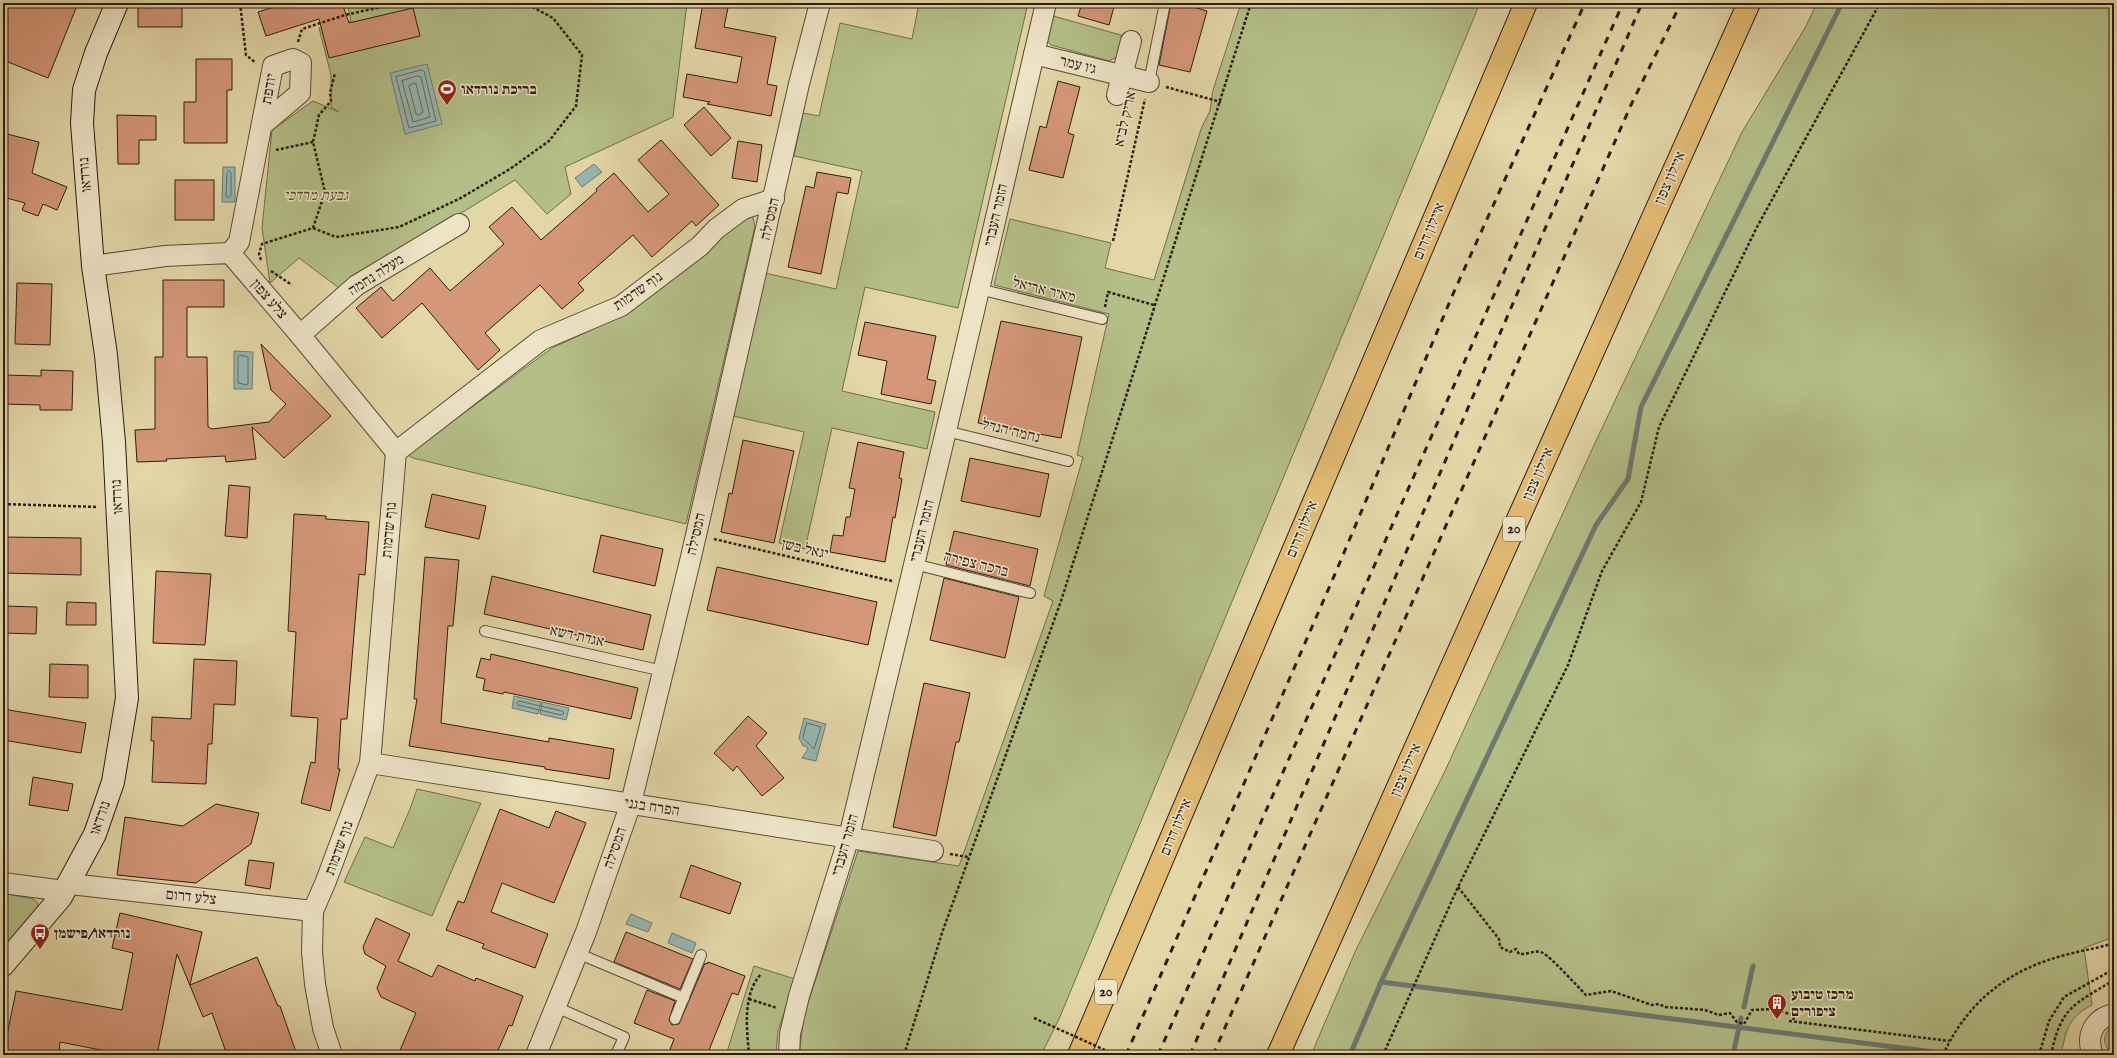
<svg xmlns="http://www.w3.org/2000/svg" width="2117" height="1058" viewBox="0 0 2117 1058" font-family="'IM FELL English','Frank Ruhl Libre',serif">
<style>
.green{fill:#b4be87;stroke:#706d4c}
.water{fill:#97b7b0;stroke:#6d7971}
.lines{fill:none;stroke-linecap:round;stroke-linejoin:round}
.shore{stroke:#626a61;stroke-width:1}
.stream{stroke:#6d7971;stroke-width:5}
.building{fill:#d49779;stroke:#2d1c12}
.lane-casing{stroke:#5a4a37;stroke-width:12}
.street-casing{stroke:#5a4a37;stroke-width:22}
.secondary-casing{stroke:#2d1c12;stroke-width:24}
.highway-casing{stroke:#2d1c12;stroke-width:24}
.path{stroke:#2d1c12;stroke-width:2.5;stroke-dasharray:3 2;stroke-linecap:butt}
.lane{stroke:#ede4c6;stroke-width:10}
.street{stroke:#ede4c6;stroke-width:20}
.secondary{stroke:#ede4c6;stroke-width:22}
.highway{stroke:#e2bb74;stroke-width:22}
.rail{stroke:#2d1c12;stroke-width:3;stroke-dasharray:7 7;stroke-linecap:butt}
.path-bridge{stroke:#2d1c12;stroke-width:2.5;stroke-dasharray:3 2;stroke-linecap:butt}
.labels{text-anchor:middle;dominant-baseline:central;stroke-width:3;stroke-linejoin:round;paint-order:stroke}
.shield{fill:#ede4c6;stroke:#675848;stroke-width:1}
.shield-label{font-size:14px;font-weight:bold;fill:#2d1c12}
.street-label{font-size:15px;fill:#2d1c12;stroke:#ede4c6}
.poi-label{font-size:15px;font-weight:bold;fill:#2d1c12;stroke:#ede4c6;text-anchor:start}
.park-label{font-size:15px;font-style:italic;fill:#564d35;stroke:#ede4c6}
</style>
<rect width="100%" height="100%" fill="#e3d6a7"/>
<filter id="stains"><feTurbulence type="fractalNoise" baseFrequency=".005" numOctaves="4"/><feColorMatrix values="0 0 0 0 .2 0 0 0 0 .09 0 0 0 0 .02 0 0 0 .5 -.17"/></filter>
<radialGradient id="worn" r=".72"><stop offset=".6" stop-color="#630" stop-opacity="0"/><stop offset="1" stop-color="#630" stop-opacity=".3"/></radialGradient>
<!-- green -->
<g class="green">
<path d="M347,3H687L673,117L565,167L571,194L547,214L515,180L339,288L299,258L270,283L262,228L272,130L313,101L339,112L331,107V75L319,28L351,21Z"/>
<path d="M919,3H1028L958,308L865,287L842,391L935,412L927,449L832,428L805,549L779,543L804,432L733,416L765,273L836,289L862,171L794,156L803,113L819,116L840,23L912,39Z"/>
<path d="M1241,3H1480L1059,1019L1041,1055H799L804,1015L858,851L959,866L1053,601L1044,596L1083,457L1077,455L1109,314L994,285L1010,219L1111,243L1105,268L1154,280L1201,129L1210,111L1213,90Z"/>
<path d="M1817,3H2114V937L2084,948L2092,1005C2068,1017 2066,1031 2061,1055H1311L1355,952L1445,771L1595,443L1742,132L1805,28Z"/>
<path d="M1050,15L1124,36L1120,55L1109,61L1051,45L1047,41Z"/>
<path d="M748,215L753,218L755,226L686,524L413,458L409,456L411,452L552,348L626,314L722,232Z"/>
<path d="M417,789L481,803L432,916L344,882L365,837L393,848L410,809Z"/>
<path d="M3,893L33,899L37,902L39,909L9,949L3,947Z"/>
<path d="M754,966L795,979L778,1031L776,1055H726Z"/>
<path d="M2114,1026V1054C2102,1047 2101,1033 2114,1026Z"/>
</g>
<!-- water -->
<g class="water">
<path d="M427,64L442,124L405,134L390,73Z"/>
<path d="M594,164L602,172L582,187L575,178Z"/>
<path d="M223,167H235V202H222Z"/>
<path d="M234,351L253,352L252,389H234Z"/>
<path d="M514,696L541,702L538,714L512,708Z"/>
<path d="M542,702L569,708L566,720L540,714Z"/>
<path d="M804,718L826,724L816,761L802,758L808,749L806,746H803L799,738Z"/>
<path d="M631,914L652,923L648,932L626,924Z"/>
<path d="M672,933L696,943L692,953L668,943Z"/>
</g>
<g class="lines">
<!-- shore -->
<g class="shore">
<path d="M422,70L424,71L436,121L409,128L396,77Z"/>
<path d="M418,76L421,77L430,117L413,122L402,81Z"/>
<path d="M414,83L416,84L423,112L418,115L416,114L409,86Z"/>
<path d="M229,171L231,173V196L228,198L226,196L227,173Z"/>
<path d="M240,355L248,357V383L247,385L238,383V357Z"/>
<path d="M519,701L562,711L564,713L561,715L518,705L517,703Z"/>
<path d="M807,723L821,727L814,749L803,738Z"/>
</g>
<!-- stream -->
<g class="stream">
<path d="M1381,982L1934,1052"/>
<path d="M1744,1007L1753,966"/>
<path d="M1953,1054L1959,1055"/>
<path d="M1350,1055L1381,982L1596,525L1628,479L1641,407L1842,3"/>
<path d="M1733,1055L1741,1018"/>
</g>
</g>
<!-- building -->
<g class="building">
<path d="M3,3H78L48,78L3,60Z"/>
<rect x="138" y="3" width="44" height="24"/>
<path d="M287,3H342L349,23L413,8L420,36L329,58L319,19L266,36L258,12Z"/>
<path d="M703,3H729L724,27L776,37L767,84L777,86L771,116L707,104L710,102L683,97L687,74L737,83L742,57L695,48Z"/>
<path d="M1082,3H1115L1109,25L1078,16Z"/>
<path d="M1171,3H1180L1207,11L1190,72L1159,65Z"/>
<path d="M196,59H232V90H227V143H184V102H196Z"/>
<path d="M1058,81L1080,87L1068,133L1074,135L1063,178L1029,170L1040,126L1046,128Z"/>
<path d="M704,107L731,138L711,156L684,125Z"/>
<path d="M117,115L156,116V140H139V164H118Z"/>
<path d="M3,133L39,142L32,173L67,187L57,210L43,204L38,216L22,210L25,203L3,197Z"/>
<path d="M661,140L719,205L696,226L692,221L652,257L633,235L578,283L584,290L562,309L540,285L485,333L500,350L478,370L422,303L382,338L356,308L381,287L393,301L430,268L450,291L504,244L489,227L512,207L541,240L597,191L596,189L614,173L648,212L669,194L638,160Z"/>
<path d="M738,141L762,145L757,182L732,178Z"/>
<path d="M817,172L851,178L848,194L837,192L821,274L788,267L806,186L814,188Z"/>
<rect x="175" y="180" width="39" height="40"/>
<path d="M163,280H224V307H187V357H207L208,427L212,429L269,422L286,404L271,390L261,344L331,416L284,458L252,427L256,459L226,462L225,456L166,459L167,461L137,462L135,430L155,429V357H163Z"/>
<path d="M17,283L52,284L50,345L15,344Z"/>
<path d="M1001,321L1082,337L1061,438L978,423Z"/>
<path d="M865,322L936,336L927,379L936,381L931,404L881,394L887,361L858,355Z"/>
<path d="M41,370L73,371L72,410H40V405L3,404V375L41,376Z"/>
<path d="M743,440L794,451L774,543L721,532L729,493L732,494Z"/>
<path d="M858,442L904,452L899,478L902,479L895,518L893,517L885,562L830,552L833,535L843,536L846,517H850L855,489L849,488Z"/>
<path d="M970,458L1049,474L1040,517L961,501Z"/>
<path d="M229,485L250,487L247,538L225,536Z"/>
<path d="M432,494L486,506L479,539L425,527Z"/>
<path d="M294,514L326,516V519L369,522L365,575L359,574L347,719H341L338,769H340L330,811L301,803L311,762L315,763L318,718L291,716L296,632L288,631Z"/>
<path d="M954,531L1038,549L1030,586L946,565Z"/>
<path d="M601,535L663,549L655,586L593,572Z"/>
<path d="M3,537L81,538V575L3,573Z"/>
<path d="M425,557L459,560L453,626H448L441,723L549,742V738L614,749L609,779L545,769V767L409,746L417,699H414Z"/>
<path d="M717,567L877,602L868,645L707,610Z"/>
<path d="M156,571L211,574L205,645L153,643Z"/>
<path d="M492,576L651,615L643,650L484,614Z"/>
<path d="M944,578L1019,597L1005,658L930,640Z"/>
<path d="M67,602L96,603V625H66Z"/>
<path d="M3,606L37,607L36,634L3,633Z"/>
<path d="M491,654L638,688L631,719L504,692L503,694L483,690L485,679L476,677L481,658L490,660Z"/>
<path d="M194,659L237,661L235,705L214,704L212,744H208L206,784L152,782L154,741H151L152,717L191,719Z"/>
<path d="M50,664L88,665V698L49,697Z"/>
<path d="M924,683L970,693L959,742H956L936,836L893,827Z"/>
<path d="M3,709L86,723L81,753L3,740Z"/>
<path d="M748,716L767,733L756,746L784,778L762,796L737,766L733,771L714,753Z"/>
<path d="M33,777L73,784L68,811L29,805Z"/>
<path d="M216,804L259,813L251,844L196,883L117,875L125,817L183,826Z"/>
<path d="M500,809L549,828L556,811L586,823L554,903L502,883L491,912L548,934L535,968L482,948L484,944L446,930L458,901L464,903Z"/>
<path d="M249,860L274,863L270,889L245,885Z"/>
<path d="M691,865L741,883L730,914L680,897Z"/>
<path d="M120,913L202,932L190,985L257,957L278,1006H280L296,1052L288,1055H227L212,1013L203,1017L177,954L157,1055H111V1052L60,1042L59,1055H3L16,991L122,1010L133,953L112,948Z"/>
<path d="M376,918L410,934L398,961L432,977L438,965L475,981L476,978L523,996L512,1026L509,1025L496,1055H398L416,1013L381,997L377,988L386,966L365,954L363,947Z"/>
<path d="M626,932L693,959L680,989L614,962Z"/>
<path d="M708,962L745,976L738,995L732,993L707,1055H668L674,1039L634,1023L647,990L675,1001L669,1020L672,1025L679,1024L705,963L707,964Z"/>
</g>
<g class="lines">
<!-- lane casing -->
<g class="lane-casing">
<g id="lane">
<path d="M1149,82L1165,3"/>
<path d="M979,289L1102,319"/>
<path d="M946,431L1068,461"/>
<path d="M914,564L1030,593"/>
<path d="M485,631L663,671"/>
<path d="M577,953L684,998"/>
<path d="M556,1007L624,1037L616,1055"/>
<path d="M675,1019L701,955"/>
</g>
</g>
<!-- street casing -->
<g class="street-casing">
<g id="street">
<path d="M1034,54L1149,82"/>
<path d="M1117,95L1131,41"/>
<path d="M230,253L239,242L273,66L293,59L301,63L300,93L262,125"/>
<path d="M93,266L165,256L230,253L300,335L396,452"/>
<path d="M300,335L357,285L459,224"/>
<path d="M370,763L933,851"/>
<path d="M3,883L64,891"/>
<path d="M70,884L313,911"/>
<path d="M332,1055L323,1028L315,984L312,952L313,911L326,881L370,763L396,452L541,340L621,306L700,246L716,229L743,209L774,199"/>
<path d="M536,1055L586,932L631,803L691,557L799,84L820,3"/>
<path d="M789,1055L790,1034L799,996L849,837L946,431L1046,3"/>
<path d="M2093,1055C2085,1036 2094,1018 2114,1014"/>
</g>
</g>
<!-- secondary casing -->
<g class="secondary-casing">
<path id="secondary" d="M3,965L61,897L95,834L113,782L127,698L114,442L106,355L93,266L82,123L84,90L96,53L117,3"/>
</g>
<!-- highway casing -->
<g class="highway-casing">
<g id="highway">
<path d="M1079,1055L1526,3"/>
<path d="M1278,1055L1749,3"/>
</g>
</g>
<!-- path -->
<g class="path">
<path d="M240,3L246,55L256,63"/>
<path d="M298,42L302,29L345,15L399,3"/>
<path d="M1166,87L1221,102"/>
<path d="M276,150L313,142"/>
<path d="M313,228L336,237L399,227L459,199L510,169L549,141L576,106L582,55L553,18L525,3"/>
<path d="M1113,241L1145,99"/>
<path d="M261,260L259,254L262,244L313,228L325,192L313,142L319,115L331,101L330,93L335,73"/>
<path d="M271,271L292,285"/>
<path d="M1105,307L1108,292L1154,305"/>
<path d="M3,504L98,507"/>
<path d="M714,539L892,581"/>
<path d="M950,854L968,857"/>
<path d="M1458,887L1499,939L1500,947L1510,952L1516,949L1519,954C1528,955 1535,949 1543,953C1552,958 1577,986 1586,995L1611,991L1652,1005L1659,1004L1665,1007L1705,1010L1719,1015L1730,1013L1737,1022L1744,1024L1752,1010L1773,1009L1793,1015L1794,1022"/>
<path d="M749,999L777,1008"/>
<path d="M1789,1021L1949,1041"/>
<path d="M749,1055C747,1029 742,995 761,974"/>
<path d="M904,1055L942,933L1061,601L1251,3"/>
<path d="M1383,1055L1458,887L1568,665L1602,571L1641,502L1659,427L1757,227L1880,3"/>
<path d="M1943,1055C1968,1000 2011,968 2069,954C2084,950 2099,948 2114,943"/>
<path d="M2039,1055L2049,1021L2064,997L2114,969"/>
<path d="M2051,1055C2061,1006 2075,1004 2114,980"/>
</g>
<!-- lane -->
<use href="#lane" class="lane"/>
<!-- street -->
<use href="#street" class="street"/>
<!-- secondary -->
<use href="#secondary" class="secondary"/>
<!-- highway -->
<use href="#highway" class="highway"/>
<!-- rail -->
<g class="rail">
<path d="M1126,1055L1335,574L1453,294L1585,3"/>
<path d="M1158,1055L1623,3"/>
<path d="M1190,1055L1642,3"/>
<path d="M1213,1055L1631,105L1681,3"/>
</g>
<!-- path-bridge -->
<path class="path-bridge" d="M1034,1018L1116,1055"/>
</g>
<!-- icons -->
<defs>
<g id="stadium-pin" transform="scale(1)"><path d="M0 17L-7.5 6A9.5 9.5 0 1 1 7.5 6Z" fill="#8f2418" stroke="#ede4c6"/><path d="M0-5a6.5 5 0 1 0 0 10a6.5 5 0 1 0 0-10ZM-3.5-1.8h7v3.6h-7Z" fill="#fff"/></g>
<g id="bus-pin" transform="scale(1)"><path d="M0 17L-7.5 6A9.5 9.5 0 1 1 7.5 6Z" fill="#8f2418" stroke="#ede4c6"/><path d="M-5-6H5V4H4V6H2V4H-2V6H-4V4H-5ZM-3.5-4V0h7V-4ZM-3.5 1.2v1.5H-2V1.2ZM2 1.2v1.5H3.5V1.2Z" fill="#fff"/></g>
<g id="building-pin" transform="scale(1)"><path d="M0 17L-7.5 6A9.5 9.5 0 1 1 7.5 6Z" fill="#8f2418" stroke="#ede4c6"/><path d="M-4-6H4V6H1V3H-1V6H-4ZM-2.5-4.3h1.7v1.8h-1.7ZM.8-4.3h1.7v1.8H.8ZM-2.5-1h1.7V.8h-1.7ZM.8-1h1.7V.8H.8Z" fill="#fff"/></g>
</defs>
<g fill-rule="evenodd">
<use href="#stadium-pin" x="447" y="89"/>
<use href="#bus-pin" x="40" y="933"/>
<use href="#building-pin" x="1777" y="1003"/>
</g>
<g class="labels">
<!-- shield labels -->
<g class="shield">
<rect x="1503" y="517" width="22" height="24" rx="3"/>
<rect x="1095" y="980" width="22" height="24" rx="3"/>
</g>
<g class="shield-label">
<text x="1514" y="529">20</text>
<text x="1106" y="992">20</text>
</g>
<!-- street labels -->
<g class="street-label">
<text transform="translate(1078 65) rotate(14)">ג׳ו עמר</text>
<text transform="translate(269 89) rotate(-80)">יודפת</text>
<text transform="translate(1125 119) rotate(-77)">אריק לביא</text>
<text transform="translate(85 175) rotate(-95)">נורדאו</text>
<text transform="translate(1670 178) rotate(-66)">איילון צפון</text>
<text transform="translate(996 215) rotate(-77)">הזמר העברי</text>
<text transform="translate(770 219) rotate(-77)">המסילה</text>
<text transform="translate(1429 231) rotate(-67)">איילון דרום</text>
<text transform="translate(376 275) rotate(-33)">מעלה נחמה</text>
<text transform="translate(1044 290) rotate(14)">מאיר אריאל</text>
<text transform="translate(638 291) rotate(-35)">נוף שדמות</text>
<text transform="translate(269 299) rotate(49)">צלע צפון</text>
<text transform="translate(1011 431) rotate(14)">נחמה הנדל</text>
<text transform="translate(1538 474) rotate(-66)">איילון צפון</text>
<text transform="translate(117 497) rotate(-93)">נורדאו</text>
<text transform="translate(1302 529) rotate(-67)">איילון דרום</text>
<text transform="translate(389 530) rotate(-85)">נוף שדמות</text>
<text transform="translate(922 531) rotate(-76)">הזמר העברי</text>
<text transform="translate(696 534) rotate(-77)">המסילה</text>
<text transform="translate(805 549) rotate(13)">יגאל בשן</text>
<text transform="translate(976 564) rotate(14)">ברכה צפירה</text>
<text transform="translate(577 636) rotate(13)">אגדת דשא</text>
<text transform="translate(1406 770) rotate(-66)">איילון צפון</text>
<text transform="translate(652 807) rotate(9)">הפרח בגני</text>
<text transform="translate(100 818) rotate(-70)">נורדאו</text>
<text transform="translate(1176 827) rotate(-67)">איילון דרום</text>
<text transform="translate(845 845) rotate(-74)">הזמר העברי</text>
<text transform="translate(339 848) rotate(-70)">נוף שדמות</text>
<text transform="translate(615 848) rotate(-71)">המסילה</text>
<text transform="translate(191 897) rotate(6)">צלע דרום</text>
</g>
<!-- poi labels -->
<g class="poi-label">
<text x="461" y="89">בריכת נורדאו</text>
<text x="54" y="933">נורדאו/פישמן</text>
<text x="1791" y="994">מרכז טיבוע<tspan x="1791" dy="17">ציפורים</tspan></text>
</g>
<!-- park labels -->
<g class="park-label">
<text x="316" y="195">גבעת מרדכי</text>
</g>
</g>
<!-- margin -->
<rect width="2117" height="1058" fill="none" stroke="#e3d6a7" stroke-width="16"/>
<rect x="4" y="4" width="2109" height="1050" fill="none" stroke="#2d1c12" stroke-width="2"/>
<rect x="8" y="8" width="2101" height="1042" fill="none" stroke="#2d1c12"/>
<rect width="100%" height="100%" filter="url(#stains)"/>
<rect width="100%" height="100%" fill="url(#worn)"/>
</svg>
